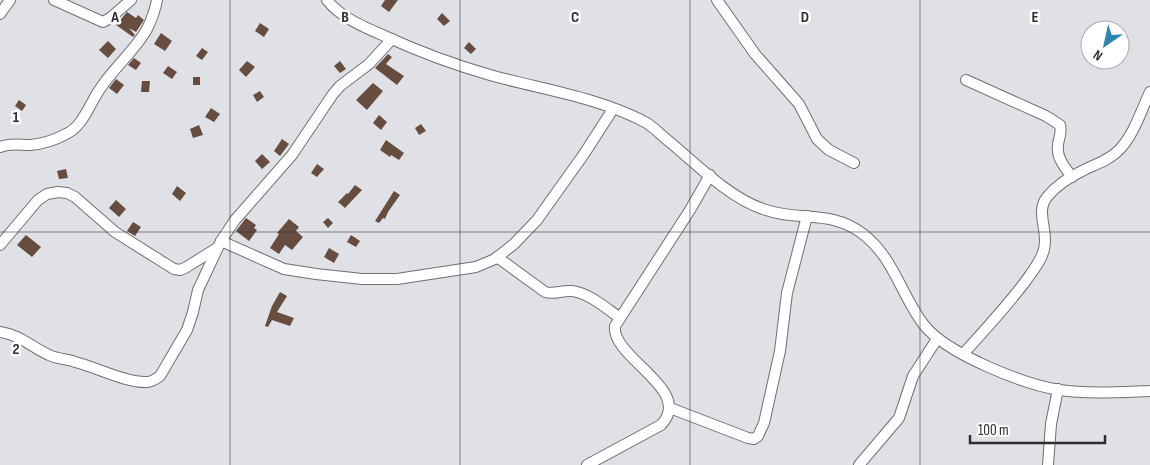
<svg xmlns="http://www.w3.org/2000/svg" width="1150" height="465" viewBox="0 0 1150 465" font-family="'Sofia Sans Condensed',sans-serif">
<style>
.building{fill:#664d40}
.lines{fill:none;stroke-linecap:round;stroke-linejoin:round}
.minor-casing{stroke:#6e7074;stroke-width:12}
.minor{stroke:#fff;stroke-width:10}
.grid{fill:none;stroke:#2d2e2f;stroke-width:1;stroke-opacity:0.55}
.grid-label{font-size:16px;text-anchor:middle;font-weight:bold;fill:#2d2e2f;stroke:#fff;stroke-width:5;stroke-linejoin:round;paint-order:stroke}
</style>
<rect width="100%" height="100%" fill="#e0e1e6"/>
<!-- building -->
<g class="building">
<path d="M385,0H398L389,12L381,6Z"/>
<path d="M127,12L136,18L138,15L144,20L136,32L129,28L135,35L133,37L116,25Z"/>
<path d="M442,13L450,21L444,26L437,19Z"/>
<path d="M260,23L269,29L264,37L255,31Z"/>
<path d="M161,33L172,41L165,51L154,44Z"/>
<path d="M108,41L116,49L108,58L99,50Z"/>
<path d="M469,42L476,49L471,54L464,48Z"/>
<path d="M202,48L208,52L202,60L196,56Z"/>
<path d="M388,54L392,57L386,64L404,76L397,85L375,68Z"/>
<path d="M134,58L141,63L136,70L128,65Z"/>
<path d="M247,61L255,67L246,77L239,70Z"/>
<path d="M340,61L346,69L340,73L334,66Z"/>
<path d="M168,66L177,72L172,79L163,73Z"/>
<rect x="193" y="77" width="7" height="8"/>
<path d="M116,79L124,85L117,94L109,88Z"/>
<path d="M142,81H150L149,92H141Z"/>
<path d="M373,83L383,91L367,110L356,100Z"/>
<path d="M260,91L264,97L257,102L253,95Z"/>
<path d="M19,100L26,105L22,111L15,106Z"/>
<path d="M211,108L220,114L214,122L205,117Z"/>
<path d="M379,115L387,122L381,130L373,123Z"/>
<path d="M421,124L426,131L419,135L415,128Z"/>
<path d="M199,125L203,135L193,138L190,129Z"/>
<path d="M282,139L289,144L280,156L274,151Z"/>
<path d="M386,140L404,153L399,160L391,155L390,157L380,150Z"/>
<path d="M262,154L270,162L262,169L255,161Z"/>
<path d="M317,164L324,169L317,177L311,173Z"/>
<path d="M66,169L68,178L59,179L57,171Z"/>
<path d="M355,185L362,190L345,208L338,202L347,193L348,194Z"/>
<path d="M177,186L186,193L180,201L172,194Z"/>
<path d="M394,191L400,195L388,212L385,219L383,218L379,223L375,221Z"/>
<path d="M116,200L126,209L119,217L109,208Z"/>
<path d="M246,218L256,225L254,228L257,230L249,241L236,231Z"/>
<path d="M328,218L333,223L328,228L323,222Z"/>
<path d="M289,219L299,227L296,231L303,237L292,250L285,245L279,254L270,248L279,234L277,233Z"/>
<path d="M133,222L141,227L135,236L127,231Z"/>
<path d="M26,235L41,247L32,257L17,245Z"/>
<path d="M351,235L360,241L356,247L347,242Z"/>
<path d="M329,248L339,254L334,263L324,257Z"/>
<path d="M280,292L287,296L277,312L294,318L290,326L272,320L268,327L265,326L272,306Z"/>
</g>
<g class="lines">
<!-- minor casing -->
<g class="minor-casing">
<g id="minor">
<path d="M54,0L103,22L110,18L131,0"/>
<path d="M327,0C341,18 366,28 387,37C420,52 455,65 490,75C540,89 598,97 645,122C654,127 662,136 671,143C697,165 730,198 763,209C798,222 831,209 863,234C894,258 901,295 924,325C947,354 1023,384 1059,390C1089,394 1120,392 1150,391"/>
<path d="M717,0L755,54L799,104L817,139L829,150L854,163"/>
<path d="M0,14L10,0"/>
<path d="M966,80L1046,116L1060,125C1062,134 1059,136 1058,145C1056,157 1065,168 1072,177"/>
<path d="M0,147C11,143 19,145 30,145C42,144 55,140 66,134C82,127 89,106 98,92C112,69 134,52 147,29C152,19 155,11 157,0"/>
<path d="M221,241L284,269L316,274L362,279H397L476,267L495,259L514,244L537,220L584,154L613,109"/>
<path d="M0,245L38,200L47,194L58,192L67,193L75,197L115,232L174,269L180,270L185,268L217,248"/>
<path d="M497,257L545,292C555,295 561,290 572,291C589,293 606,308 620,318"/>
<path d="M0,332C21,335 31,347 49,355C57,359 67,359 75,362C96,367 126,383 147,382C152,382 156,379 160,376L187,330L193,312L198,290L221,241L235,220L292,155L333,94L340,86L369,64L392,39"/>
<path d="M963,354C984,331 1006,307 1025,282C1032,272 1042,260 1044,249C1049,231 1035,212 1047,197C1056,186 1071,176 1084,170C1096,164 1110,160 1120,149C1134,134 1141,111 1150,92"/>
<path d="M670,408L748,438L754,439L758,436L764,423L780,351L787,293L807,216"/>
<path d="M587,465L661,425C695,390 611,358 615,326L690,210L710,175"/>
<path d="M859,465L899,418L913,376L937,339"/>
<path d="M1048,465L1051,424L1058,389"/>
</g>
</g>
<!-- minor -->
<use href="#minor" class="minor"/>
</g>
<!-- grid -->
<path class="grid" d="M230,0V465M460,0V465M690,0V465M920,0V465M0,232H1150"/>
<g class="grid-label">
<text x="115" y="22">A</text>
<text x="345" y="22">B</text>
<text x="575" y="22">C</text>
<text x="805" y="22">D</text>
<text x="1035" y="22">E</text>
<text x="16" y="122">1</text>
<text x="16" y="354">2</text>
</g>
<!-- north arrow -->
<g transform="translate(1105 45) rotate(214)"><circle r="24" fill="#ffffff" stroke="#ababac"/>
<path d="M0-4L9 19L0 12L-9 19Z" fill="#2c85b3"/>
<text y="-8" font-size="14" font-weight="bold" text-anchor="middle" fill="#2d2e2f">N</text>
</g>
<!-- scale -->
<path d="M970 435v8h135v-8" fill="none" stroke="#2d2e2f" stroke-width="2.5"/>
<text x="978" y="435" font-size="15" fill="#2d2e2f" stroke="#ffffff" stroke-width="4" paint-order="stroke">100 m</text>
</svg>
